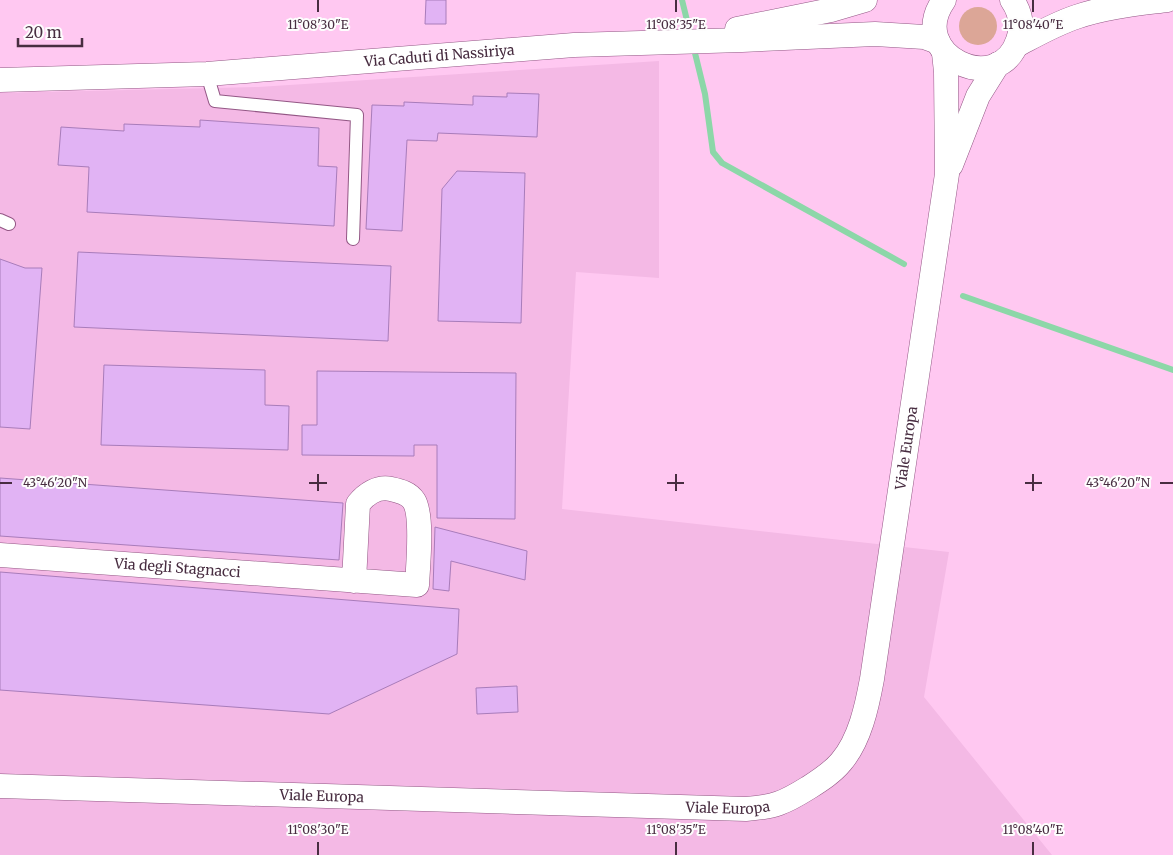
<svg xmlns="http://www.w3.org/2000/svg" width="1173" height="855" viewBox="0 0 1173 855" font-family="Merriweather,serif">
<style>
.built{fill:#f4b9e5}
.green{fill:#dca697}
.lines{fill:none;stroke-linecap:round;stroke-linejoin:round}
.stream{stroke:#8cd7a8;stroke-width:6}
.building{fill:#e1b3f4;stroke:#a87cba}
.service-casing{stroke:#935785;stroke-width:14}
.minor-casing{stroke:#935785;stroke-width:25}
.service{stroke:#fff;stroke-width:12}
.minor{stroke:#fff;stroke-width:24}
.ticks{fill:none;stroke:#482d41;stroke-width:2}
.labels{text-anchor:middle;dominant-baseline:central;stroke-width:4;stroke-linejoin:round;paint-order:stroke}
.street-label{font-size:14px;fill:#482d41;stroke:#fdfdfd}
.ticks-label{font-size:12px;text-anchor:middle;fill:#482d41;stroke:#fdfdfd;stroke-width:4;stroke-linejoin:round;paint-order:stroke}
</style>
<rect width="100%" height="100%" fill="#ffc8f1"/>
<!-- built -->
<path class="built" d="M659,61V278L576,272L562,509L949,552L924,697L1052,855H0V93L258,87Z"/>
<!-- green -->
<circle class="green" cx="978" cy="26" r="19"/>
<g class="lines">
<!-- stream -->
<g class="stream">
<path d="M682,0L705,94L713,152L722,163L904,264"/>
<path d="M963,296L1173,370"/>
</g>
</g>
<!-- building -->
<g class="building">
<path d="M426,0H446V24H425Z"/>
<path d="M507,93L539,94L537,137L438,133L437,141L407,140L402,231L366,229L372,105L404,106V102L473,105V96L507,97Z"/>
<path d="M200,120L319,128L318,166L337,167L334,226L87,212L89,167L58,165L61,127L124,131V124L200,127Z"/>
<path d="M457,171L525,173L521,323L438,321L442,189Z"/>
<path d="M78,252L391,266L388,341L74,327Z"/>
<path d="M0,259L25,268H42L30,429L0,427Z"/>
<path d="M104,365L265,370V405L289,406L288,450L101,445Z"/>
<path d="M317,371L516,373L515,519L437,518V445H414V456L302,455V425H317Z"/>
<path d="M0,478L343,503L339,560L0,536Z"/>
<path d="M435,527L527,551L525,580L451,561L449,591L433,589Z"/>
<path d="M0,572L459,609L457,654L329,714L0,690Z"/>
<path d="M517,686L518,712L477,714L476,688Z"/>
</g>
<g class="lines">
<!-- service casing -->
<g class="service-casing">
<g id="service">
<path d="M207,74L215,101L357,115L353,239"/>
<path d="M0,220L9,224"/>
</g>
</g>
<!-- minor casing -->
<g class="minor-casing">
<g id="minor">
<path d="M944,0C905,55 999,99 1018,40C1023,26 1021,13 1012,0"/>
<path d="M737,29L831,10L865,0"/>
<path d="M1017,45C1036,35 1055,24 1076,17C1105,7 1136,4 1167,0"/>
<path id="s1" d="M0,80L207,74L574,45L742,40L875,34L924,37L938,42"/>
<path d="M951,165L978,96L998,64"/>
<path id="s2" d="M0,555L417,585C418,566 423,516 414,501C409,493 400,491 391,489C378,486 366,494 358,504L354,581"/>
<path id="s3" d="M0,786L746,809C774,807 784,803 808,788C819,781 832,773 841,762C860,740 867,706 872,679L947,174L946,72L944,53"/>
</g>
</g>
<!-- service -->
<use href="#service" class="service"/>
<!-- minor -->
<use href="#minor" class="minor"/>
</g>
<!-- ticks -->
<path class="ticks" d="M318,0V12M676,0V12M1033,0V12M318,474V491M676,474V491M1033,474V491M0,483H12M309,483H327M667,483H684M1025,483H1042M1160,483H1173M318,842V855M676,842V855M1033,842V855"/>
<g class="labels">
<!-- street labels -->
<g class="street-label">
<text stroke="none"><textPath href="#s1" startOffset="440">Via Caduti di Nassiriya</textPath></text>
<text stroke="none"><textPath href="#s3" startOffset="1178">Viale Europa</textPath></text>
<text stroke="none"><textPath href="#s2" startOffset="178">Via degli Stagnacci</textPath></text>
<text stroke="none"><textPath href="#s3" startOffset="322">Viale Europa</textPath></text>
<text stroke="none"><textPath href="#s3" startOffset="728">Viale Europa</textPath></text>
</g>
</g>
<g class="ticks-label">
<text x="318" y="29">11°08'30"E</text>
<text x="676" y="29">11°08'35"E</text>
<text x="1033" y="29">11°08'40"E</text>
<text x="55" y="487">43°46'20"N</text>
<text x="1118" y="487">43°46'20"N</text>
<text x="318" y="834">11°08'30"E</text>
<text x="676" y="834">11°08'35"E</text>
<text x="1033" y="834">11°08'40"E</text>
</g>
<!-- scale -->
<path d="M18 38v8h64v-8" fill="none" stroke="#482d41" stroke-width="2.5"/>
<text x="25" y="38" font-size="15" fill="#482d41" stroke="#fdfdfd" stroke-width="4" paint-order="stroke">20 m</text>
</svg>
